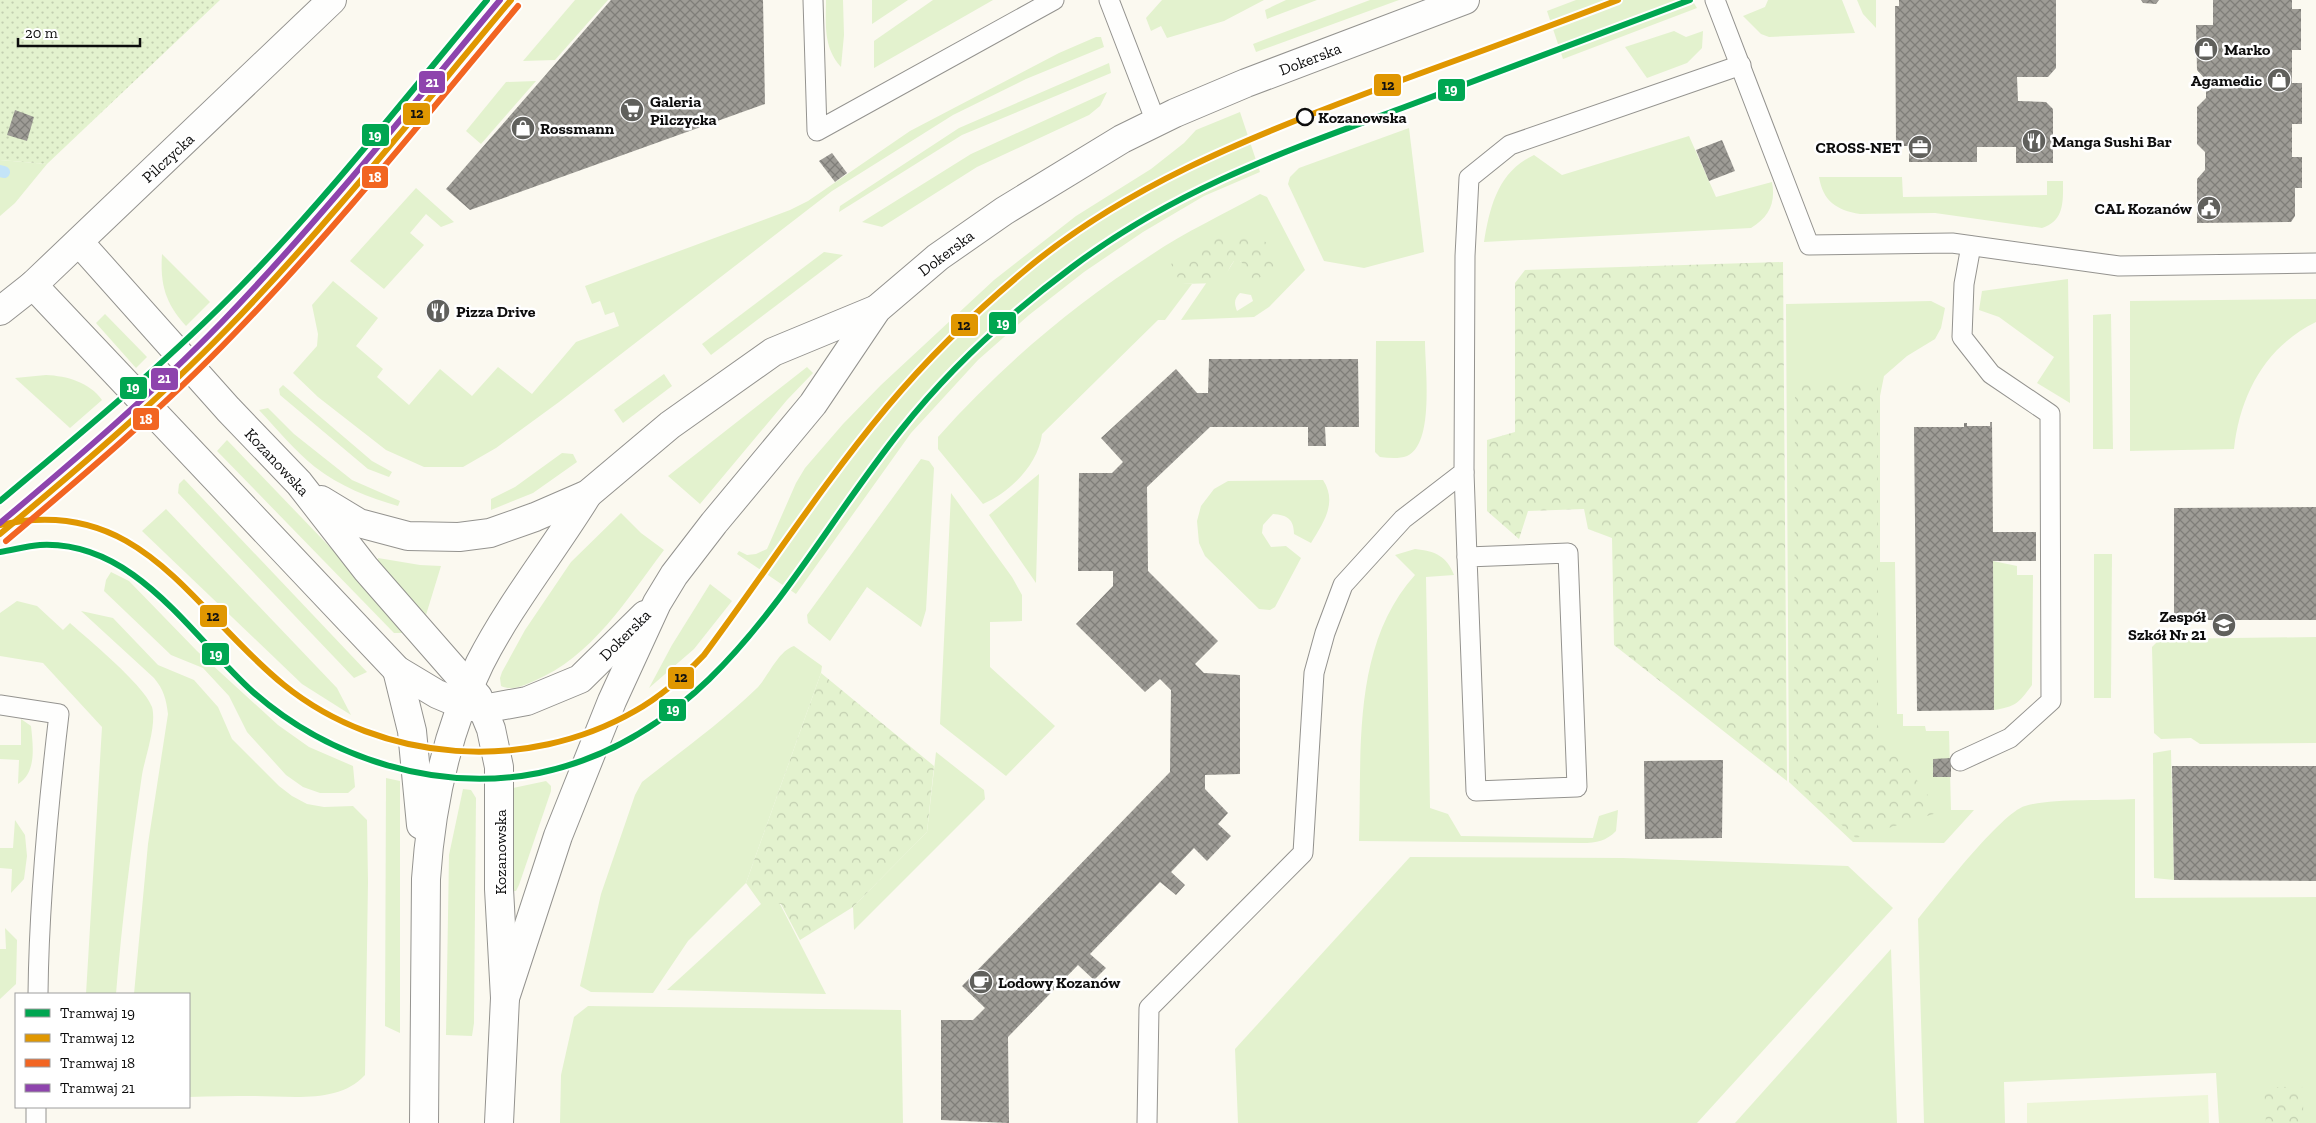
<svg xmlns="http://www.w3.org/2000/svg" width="2316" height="1123" viewBox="0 0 2316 1123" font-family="'Zilla Slab',serif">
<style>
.grass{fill:#e3f2ce;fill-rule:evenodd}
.park{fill:url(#park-crowns)}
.garden{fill:url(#garden-dots)}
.pitch{fill:#edf6d8}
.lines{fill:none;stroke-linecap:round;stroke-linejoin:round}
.stream{stroke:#c4e4f8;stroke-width:12}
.building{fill:url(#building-cross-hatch)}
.service-casing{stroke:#94938f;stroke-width:21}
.minor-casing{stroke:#94938f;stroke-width:30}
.tertiary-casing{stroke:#94938f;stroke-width:30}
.service{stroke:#fefefd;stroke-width:19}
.minor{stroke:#fefefd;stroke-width:28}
.tertiary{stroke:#fefefd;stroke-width:28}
.tram-1-casing{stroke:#fff;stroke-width:10}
.tram-2-casing{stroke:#fff;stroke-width:10}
.tram-3-casing{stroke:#fff;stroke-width:10}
.tram-4-casing{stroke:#fff;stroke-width:10}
.tram-1{stroke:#00a651;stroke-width:6}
.tram-2{stroke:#e09701;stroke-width:6}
.tram-3{stroke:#f26522;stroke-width:6}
.tram-4{stroke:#8e44ad;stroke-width:6}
.stop-dot{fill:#fff;stroke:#0d0d0d;stroke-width:2.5}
.labels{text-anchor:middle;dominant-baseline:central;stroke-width:5;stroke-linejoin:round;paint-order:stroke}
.poi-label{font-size:16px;font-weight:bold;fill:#0d0d0d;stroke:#fff;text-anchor:start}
.street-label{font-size:16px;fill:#0d0d0d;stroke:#fff}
.stop-label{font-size:16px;font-weight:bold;fill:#0d0d0d;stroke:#fff;text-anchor:start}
.line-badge{stroke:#fff;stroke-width:2}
.badge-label{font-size:14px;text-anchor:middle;font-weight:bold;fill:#fff}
.pale-badge-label{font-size:14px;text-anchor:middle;font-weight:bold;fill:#111}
</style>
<defs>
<pattern id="park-crowns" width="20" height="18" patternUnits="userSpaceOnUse" patternTransform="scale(1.25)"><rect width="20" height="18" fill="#e3f2ce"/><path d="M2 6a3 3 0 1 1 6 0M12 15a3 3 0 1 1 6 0" fill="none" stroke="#c2ceb0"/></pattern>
<pattern id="garden-dots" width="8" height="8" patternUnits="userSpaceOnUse" patternTransform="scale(1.25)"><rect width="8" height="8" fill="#e3f2ce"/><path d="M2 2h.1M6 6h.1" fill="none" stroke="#c2ceb0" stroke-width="1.8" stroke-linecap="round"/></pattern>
<pattern id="building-cross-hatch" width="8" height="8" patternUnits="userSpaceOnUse" patternTransform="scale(1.25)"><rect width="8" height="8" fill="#9e9c96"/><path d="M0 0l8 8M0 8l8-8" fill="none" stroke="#7f7e79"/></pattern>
</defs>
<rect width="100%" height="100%" fill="#fbf9f0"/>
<!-- grass -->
<g class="grass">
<path d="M575,0H608L555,60L523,61Z"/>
<path d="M826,0H843L844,35L841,67C823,47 826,25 826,0Z"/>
<path d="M872,0H908L872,24Z"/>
<path d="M933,0H993L874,68V41Z"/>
<path d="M1162,0H1264L1224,21L1167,38L1161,26L1151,31L1146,18Z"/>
<path d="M1286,0H1317L1267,19L1265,10Z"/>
<path d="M1370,0H1399L1256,52L1253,44Z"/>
<path d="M1576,0H1692L1697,8L1563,59L1547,11Z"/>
<path d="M1768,0H1842L1855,33L1769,37L1761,34L1743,16L1765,7Z"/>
<path d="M1857,0H1876V28L1863,14Z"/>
<path d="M1674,31L1686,37L1703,31L1702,48L1687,63L1647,78L1625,47Z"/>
<path d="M1096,37H1101L1104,47L1026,79L953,115L832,191L559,402L496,448L463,467H424L386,450L318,397L293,373L317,346L318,334L312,305L333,281L378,318L356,346L383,369L377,377L409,405L440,369L472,396L498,367L532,394L576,342L619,326L614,312L605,315L600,301L592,304L585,286L790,210L808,201L910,131L1059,53Z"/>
<path d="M1109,63L1111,73L962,135L839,212L840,206L959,128Z"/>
<path d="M536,81L481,144L466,131L506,82Z"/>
<path d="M1107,92L1100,106L1089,115L977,167L882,227L862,222L971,154Z"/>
<path d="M1240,112L1260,172L1204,196L1143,232L1084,272L1029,315L978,360L911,433L796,594L737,554L739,551L747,555L756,554L767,549L796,483L805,468L843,424L881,385L994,280L1076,216L1151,169L1184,143L1196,130Z"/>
<path d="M1409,128L1424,252L1364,268L1324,261L1288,184L1290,177L1299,168Z"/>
<path d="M1689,136L1716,197L1772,182C1776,203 1769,217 1751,228L1484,242C1490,206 1498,172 1534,155L1562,175Z"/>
<path d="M0,160L47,164L15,203L0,216Z"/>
<path d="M1819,177H1902L1903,197L2047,195V181H2063C2063,200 2065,221 2042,228L1935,213L1860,214C1836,210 1823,201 1819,177Z"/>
<path d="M416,188L454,222L441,227L426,214L410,233L424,245L384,289L350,261Z"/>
<path d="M1260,194L1267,197L1305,270L1269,307L1254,317L1181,320L1207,282H1221L1234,261H1240L1245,265L1258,235L1181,284H1192L1165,320H1158L1042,434C1038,465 1010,492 983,504L938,449V437C1001,366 1071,307 1151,255C1185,232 1224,214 1260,194ZM1240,293L1251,295L1253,301L1237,311C1234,303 1234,299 1240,293Z"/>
<path d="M824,252L843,255L711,355L702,344Z"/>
<path d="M162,254L210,302L186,326C165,303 160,284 162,254Z"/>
<path d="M2068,279L2070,403L2037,383L2054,357L1999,317L1979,310L1982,291Z"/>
<path d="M2316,299V322C2265,347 2240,395 2234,449L2130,451V301Z"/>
<path d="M1931,301L1945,308L1941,328L1935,339L1907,356L1884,376L1880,396V562H1895L1897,714H1903V726H1925L1926,731H1949L1951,810H1974L1944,843L1853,842L1789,782L1786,304Z"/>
<path d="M105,314L147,357L136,368L96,323Z"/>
<path d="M2111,314L2113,449H2093V315Z"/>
<path d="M1376,341H1425C1425,368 1435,444 1407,456C1399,459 1389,458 1380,457L1375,452Z"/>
<path d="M807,367L813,373L787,400L700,504L668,476Z"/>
<path d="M664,374L672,386L623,423L614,410Z"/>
<path d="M46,375C67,376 89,382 102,400L70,428L15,378Z"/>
<path d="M283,385L372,461L392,472L389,477L368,469L280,395L279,389Z"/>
<path d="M268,408L294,434L352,480L400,501L398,506C370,498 339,486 315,467C295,451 277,429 259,410Z"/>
<path d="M227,440L401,621L405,631L402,633H394L217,451Z"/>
<path d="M562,453L573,454L577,462L533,493L491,510V499L515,487Z"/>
<path d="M921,459L929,461L934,468L926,610L921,627L867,587L830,641L808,623L807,615Z"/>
<path d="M1039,474L1036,583L989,515Z"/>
<path d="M184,479L367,672L354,678L178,493L179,484Z"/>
<path d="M1323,480C1338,503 1323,523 1311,543L1294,534C1294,519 1287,515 1273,514L1263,525L1262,533L1271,547L1286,546L1301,558L1275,607L1270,610L1259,609L1205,556L1199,543L1197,521L1201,506L1214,489L1228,481Z"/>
<path d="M951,493L1012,577L1022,595V621L990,622V667L1055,726L1006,776L940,724Z"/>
<path d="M166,509L337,688L351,715L302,684L142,531Z"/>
<path d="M621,513L641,533L664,550C627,599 592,657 534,681C523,686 512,691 501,686L500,678L502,672L525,630L571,562Z"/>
<path d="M1415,549C1435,551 1447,556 1454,575L1426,577L1430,808L1448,814L1461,836L1593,838L1599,816L1618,810L1616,831C1606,841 1597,843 1582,843L1359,841C1362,752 1351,646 1415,575L1395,555Z"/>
<path d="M2094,554H2112L2111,698H2094Z"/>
<path d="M378,558L420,565L441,566L426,615L378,565Z"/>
<path d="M1993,561L2017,566V575H2033L2032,685C2019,703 2015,707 1994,710Z"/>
<path d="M111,572L129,581L197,651L278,725L309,747L353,766L355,787L348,793H320L303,787L286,775L247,732L229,696L203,668L171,655L104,591L106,580Z"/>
<path d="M710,584L732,601L694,649L649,688L672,645Z"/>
<path d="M17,601L37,606L63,630L70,623C89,640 145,686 152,707C157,725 145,757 142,775C131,848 122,921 116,994H86L102,727L43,663L0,656V613Z"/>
<path d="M81,611L113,618L158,665L194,680L218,707L232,739L279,786L292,796L307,804L324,807L353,806L367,820L368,882L365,1075C339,1104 290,1096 255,1096C233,1096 211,1096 189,1097V994H134L148,844L168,714C166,699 164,690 154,678Z"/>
<path d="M2316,637V743L2200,744L2191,738L2161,739L2154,733L2152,647L2160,639Z"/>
<path d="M794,646L822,666L821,673L746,883L688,941L653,993L591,992L580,986L601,894L635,795L642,782C681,751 721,723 756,689C769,676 777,652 794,646Z"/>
<path d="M21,719L31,726C33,745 37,773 18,784L19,760L0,759V745H21Z"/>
<path d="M2171,750L2174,880L2154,878L2153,753Z"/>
<path d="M936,752L984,790L985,799L854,930L853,907L927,832Z"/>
<path d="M386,778L400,781V1033L385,1026Z"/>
<path d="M546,781L551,786V791L519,885L516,891H513V788Z"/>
<path d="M463,789L471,790L476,798L474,1023L472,1036L446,1035L449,855Z"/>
<path d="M2135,799V898L2316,897V1123H2219L2216,1073L2004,1082L2005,1123H1924L1918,919C1937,896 2001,813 2025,806C2051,798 2105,801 2135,799Z"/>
<path d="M15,820L25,835L27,856L24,879L11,893L12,869L0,868V848H13Z"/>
<path d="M1410,857L1623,858L1848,866L1893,908L1697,1123H1238L1235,1049Z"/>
<path d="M761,904H780L826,994L667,990Z"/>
<path d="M5,928L17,940L16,984L0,999V949H6Z"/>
<path d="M1891,949L1897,1123H1735Z"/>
<path d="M588,1006L901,1010L903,1123H560L561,1075L574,1017Z"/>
</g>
<!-- park -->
<g class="park">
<path d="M1224,235H1258L1276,252L1275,266L1254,282L1244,272V265L1240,261H1234C1228,268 1228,275 1221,283L1181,284L1171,264Z"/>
<path d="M1783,262L1787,781L1614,645L1612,538L1588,529L1584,509L1528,511L1519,539L1487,511V440L1515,432V283L1525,270Z"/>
<path d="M1795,380H1878V726L1940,812L1856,838L1794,781Z"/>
<path d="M821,673L934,766L927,832L853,907L800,940L781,904H761L746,883Z"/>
<path d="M2302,1086L2304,1123H2266L2264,1088Z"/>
</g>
<!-- garden -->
<path class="garden" d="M0,0H220L47,164L0,160Z"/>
<!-- pitch -->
<path class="pitch" d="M2208,1095L2209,1123H2027V1103Z"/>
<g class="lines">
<!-- stream -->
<path class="stream" d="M0,171L4,172"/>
</g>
<!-- building -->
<g class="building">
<path d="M611,0H763L765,104L470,210L446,189Z"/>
<path d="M1899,0H2056V68L2048,77H2017L2018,101L2046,102L2053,109V163H2016V147H1977V162H1909V146H1896L1895,6H1899Z"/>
<path d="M2141,0H2159L2156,4L2143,3Z"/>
<path d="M2213,0H2292V9H2301V50H2292V83H2302V124H2292V157H2302V188H2295V216L2291,222L2197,223V179L2205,170V152L2197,144V107L2206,98V80L2197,70L2196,25H2213Z"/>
<path d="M15,110L34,117L27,141L7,135Z"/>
<path d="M1722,140L1735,171L1709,181L1696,150Z"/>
<path d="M832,153L847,173L835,182L819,161Z"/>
<path d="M1209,359H1358L1359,427H1325L1326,446H1308V427H1210L1147,487L1148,571L1218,641L1195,664L1204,673L1240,675V774L1205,775V789L1228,813L1218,824L1231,836L1207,861L1194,848L1171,872L1185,885L1176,895L1160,882L1090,954L1106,968L1094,980L1078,965L1008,1037L1009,1123L941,1120V1020H973L985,1008L962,986L1170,772L1171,690L1160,679L1145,692L1076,624L1113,586V571H1078L1079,473H1112L1123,462L1101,438L1176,369L1197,393H1208Z"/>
<path d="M1990,422H1992L1993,532H2036V561H1993L1994,710L1917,711L1914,427H1964V423H1967V426H1990Z"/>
<path d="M2316,507V620H2174V508Z"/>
<path d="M1951,758V777H1933V759Z"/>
<path d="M1723,760L1722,838L1645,839L1644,761Z"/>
<path d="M2172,766H2316V881L2174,880Z"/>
</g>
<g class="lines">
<!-- service casing -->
<g class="service-casing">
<g id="service">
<path d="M813,0L817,131L1054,0"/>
<path d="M1109,0L1156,122"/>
<path d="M1715,0L1809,245L1952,243L2119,266L2316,263"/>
<path d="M1464,472L1467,557"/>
<path d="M1568,553L1577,787L1476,791L1467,557Z"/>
<path d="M0,705L59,714C48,807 39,900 38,994"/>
<path d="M1960,761L2010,738L2051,701L2050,414L1991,374L1962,337L1964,284L1971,246"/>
<path d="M36,1123V1107"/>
<path d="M1147,1123L1149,1008L1303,853L1314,673L1325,633L1343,585L1403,519L1464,472L1465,256L1469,178L1510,145L1741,65"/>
</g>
</g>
<!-- minor casing -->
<g class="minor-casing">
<g id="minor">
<path d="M79,242L228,409L299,483L366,569L478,697L491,729L499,767V889L505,998L499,1123"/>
<path d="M33,285L397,670L437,694L463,705L483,709L527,701L580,679L645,615"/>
<path d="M321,500L359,523L408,536L459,537L490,533L535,517L588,494L670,425L773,352L877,309"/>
<path d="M397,670L412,731L421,825"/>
<path d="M505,998L558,836L612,701L657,603L674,575L714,523L813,404L877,309L938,257L1004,211L1122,139L1175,113L1246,83L1465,0"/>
<path d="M424,1123L426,879C431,805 447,730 480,663C510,604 553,551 588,494"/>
</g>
</g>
<!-- tertiary casing -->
<g class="tertiary-casing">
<path id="tertiary" d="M0,311L33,285L332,0"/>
</g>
<!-- service -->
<use href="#service" class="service"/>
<!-- minor -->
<use href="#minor" class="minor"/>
<!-- tertiary -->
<use href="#tertiary" class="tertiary"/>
<!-- tram-1 casing -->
<g class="tram-1-casing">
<g id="tram-1">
<path d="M0,501C82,432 165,364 240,287C328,197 406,97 487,0"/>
<path d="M0,552C13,550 27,546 40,545C135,540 191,636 253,692C329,759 438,793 539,773C721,735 795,562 901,430C950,368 1008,315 1071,268C1174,190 1283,152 1402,108C1498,72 1594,36 1690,0"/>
</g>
</g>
<!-- tram-2 casing -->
<g class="tram-2-casing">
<g id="tram-2">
<path d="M0,525C142,493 192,611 284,685C382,764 527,773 635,711C662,696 683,677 704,655C765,573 821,486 887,407C928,358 974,313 1023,272C1122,188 1247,138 1367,93C1451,62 1535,32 1618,0"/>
<path d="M0,534C78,469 156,402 227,329C328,225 418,111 511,0"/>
</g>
</g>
<!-- tram-3 casing -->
<g class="tram-3-casing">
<path id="tram-3" d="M6,541C84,475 162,409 233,335C334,231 425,117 518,6"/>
</g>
<!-- tram-4 casing -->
<g class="tram-4-casing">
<path id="tram-4" d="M0,523C76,459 152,394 221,323C320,220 409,109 500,0"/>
</g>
<!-- tram-1 -->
<use href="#tram-1" class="tram-1"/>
<!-- tram-2 -->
<use href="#tram-2" class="tram-2"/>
<!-- tram-3 -->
<use href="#tram-3" class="tram-3"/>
<!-- tram-4 -->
<use href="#tram-4" class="tram-4"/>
</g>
<!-- icons -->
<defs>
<g id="shop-disc" transform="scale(1.25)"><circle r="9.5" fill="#60605c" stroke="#fff"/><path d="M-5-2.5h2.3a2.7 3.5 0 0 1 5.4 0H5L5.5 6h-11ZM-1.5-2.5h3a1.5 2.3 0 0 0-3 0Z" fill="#fff"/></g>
<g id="supermarket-disc" transform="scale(1.25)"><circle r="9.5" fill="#60605c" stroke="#fff"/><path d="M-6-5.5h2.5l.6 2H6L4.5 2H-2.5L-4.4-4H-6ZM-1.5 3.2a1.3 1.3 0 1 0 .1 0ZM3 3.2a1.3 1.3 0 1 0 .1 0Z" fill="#fff"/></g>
<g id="restaurant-disc" transform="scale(1.25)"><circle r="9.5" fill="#60605c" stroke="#fff"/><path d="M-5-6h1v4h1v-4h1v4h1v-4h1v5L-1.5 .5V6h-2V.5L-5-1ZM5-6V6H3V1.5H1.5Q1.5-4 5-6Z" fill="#fff"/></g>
<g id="office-disc" transform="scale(1.25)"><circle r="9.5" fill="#60605c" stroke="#fff"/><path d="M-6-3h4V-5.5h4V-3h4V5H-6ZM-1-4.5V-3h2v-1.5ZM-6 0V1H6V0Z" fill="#fff"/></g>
<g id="civic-disc" transform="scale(1.25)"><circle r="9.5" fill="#60605c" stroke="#fff"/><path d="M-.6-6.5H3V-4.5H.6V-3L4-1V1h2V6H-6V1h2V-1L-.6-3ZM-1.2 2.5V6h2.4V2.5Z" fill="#fff"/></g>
<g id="school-disc" transform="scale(1.25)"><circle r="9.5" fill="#60605c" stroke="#fff"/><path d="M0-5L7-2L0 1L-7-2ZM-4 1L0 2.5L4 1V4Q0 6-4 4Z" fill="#fff"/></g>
<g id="cafe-disc" transform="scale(1.25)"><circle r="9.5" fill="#60605c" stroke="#fff"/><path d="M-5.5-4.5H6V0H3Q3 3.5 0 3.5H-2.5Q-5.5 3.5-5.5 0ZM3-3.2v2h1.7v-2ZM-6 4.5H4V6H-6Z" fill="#fff"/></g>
</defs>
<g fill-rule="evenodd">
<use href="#shop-disc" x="2206" y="49"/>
<use href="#shop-disc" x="2279" y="80"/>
<use href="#supermarket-disc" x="632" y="110"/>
<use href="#shop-disc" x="523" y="128"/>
<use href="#restaurant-disc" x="2034" y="141"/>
<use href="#office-disc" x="1920" y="147"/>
<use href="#civic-disc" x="2209" y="208"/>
<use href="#restaurant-disc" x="438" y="311"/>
<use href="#school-disc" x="2224" y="625"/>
<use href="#cafe-disc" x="981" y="982"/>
</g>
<!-- markers -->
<circle class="stop-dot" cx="1305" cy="117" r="8"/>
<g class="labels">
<!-- poi labels -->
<g class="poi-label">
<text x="2224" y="49">Marko</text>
<text x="2262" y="80" text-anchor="end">Agamedic</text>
<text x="650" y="101">Galeria<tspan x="650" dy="18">Pilczycka</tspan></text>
<text x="540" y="128">Rossmann</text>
<text x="2052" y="141">Manga Sushi Bar</text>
<text x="1902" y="147" text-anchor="end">CROSS-NET</text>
<text x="2192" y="208" text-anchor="end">CAL Kozanów</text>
<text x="456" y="311">Pizza Drive</text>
<text x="2206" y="616" text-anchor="end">Zespół<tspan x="2206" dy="18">Szkół Nr 21</tspan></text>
<text x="998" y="982">Lodowy Kozanów</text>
</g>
<!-- street labels -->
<g class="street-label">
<text transform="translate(1310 59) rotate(-21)">Dokerska</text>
<text transform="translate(168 158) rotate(-43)">Pilczycka</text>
<text transform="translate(946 253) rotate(-37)">Dokerska</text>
<text transform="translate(277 462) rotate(47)">Kozanowska</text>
<text transform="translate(625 635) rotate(-45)">Dokerska</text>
<text transform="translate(500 852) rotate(-90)">Kozanowska</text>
</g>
<!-- stop labels -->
<g class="stop-label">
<text x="1318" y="117">Kozanowska</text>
</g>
</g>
<g class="line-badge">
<rect x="418" y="70" width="28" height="24" rx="5" fill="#8e44ad"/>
<rect x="1373" y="73" width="29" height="24" rx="5" fill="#e09701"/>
<rect x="1437" y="78" width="29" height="24" rx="5" fill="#00a651"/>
<rect x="402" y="102" width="29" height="24" rx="5" fill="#e09701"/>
<rect x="361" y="123" width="29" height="24" rx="5" fill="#00a651"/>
<rect x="361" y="165" width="28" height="24" rx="5" fill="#f26522"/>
<rect x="988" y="311" width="29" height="24" rx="5" fill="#00a651"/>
<rect x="950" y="313" width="29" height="24" rx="5" fill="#e09701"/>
<rect x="150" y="367" width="29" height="24" rx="5" fill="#8e44ad"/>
<rect x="119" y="376" width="29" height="24" rx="5" fill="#00a651"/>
<rect x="132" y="407" width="28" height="24" rx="5" fill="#f26522"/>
<rect x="199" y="604" width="29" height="24" rx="5" fill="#e09701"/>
<rect x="201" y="642" width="29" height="24" rx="5" fill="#00a651"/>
<rect x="667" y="666" width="28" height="24" rx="5" fill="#e09701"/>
<rect x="658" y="698" width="29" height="24" rx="5" fill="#00a651"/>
</g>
<g class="badge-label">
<text x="432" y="87">21</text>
<text x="1451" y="94">19</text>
<text x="375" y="140">19</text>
<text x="375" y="182">18</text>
<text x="1003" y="328">19</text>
<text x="164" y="383">21</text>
<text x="133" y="392">19</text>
<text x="146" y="424">18</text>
<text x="216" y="659">19</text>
<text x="673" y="714">19</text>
</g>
<g class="pale-badge-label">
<text x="1388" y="90">12</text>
<text x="417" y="118">12</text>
<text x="964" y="330">12</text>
<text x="213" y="621">12</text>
<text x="681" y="682">12</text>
</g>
<!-- legend -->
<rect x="15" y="993" width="175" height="115" fill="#ffffff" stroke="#9e9e9e"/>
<rect x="25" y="1009" width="25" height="8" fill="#00a651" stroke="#9e9e9e"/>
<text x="60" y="1018" font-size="15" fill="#0d0d0d">Tramwaj 19</text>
<rect x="25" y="1034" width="25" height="8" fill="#e09701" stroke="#9e9e9e"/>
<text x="60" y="1043" font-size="15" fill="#0d0d0d">Tramwaj 12</text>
<rect x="25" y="1059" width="25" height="8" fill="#f26522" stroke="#9e9e9e"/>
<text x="60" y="1068" font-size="15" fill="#0d0d0d">Tramwaj 18</text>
<rect x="25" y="1084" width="25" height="8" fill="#8e44ad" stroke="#9e9e9e"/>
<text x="60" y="1093" font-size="15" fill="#0d0d0d">Tramwaj 21</text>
<!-- scale -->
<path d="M18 38v8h122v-8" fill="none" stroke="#0d0d0d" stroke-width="2.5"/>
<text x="25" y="38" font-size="15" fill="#0d0d0d" stroke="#ffffff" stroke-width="4" paint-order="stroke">20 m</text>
</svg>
